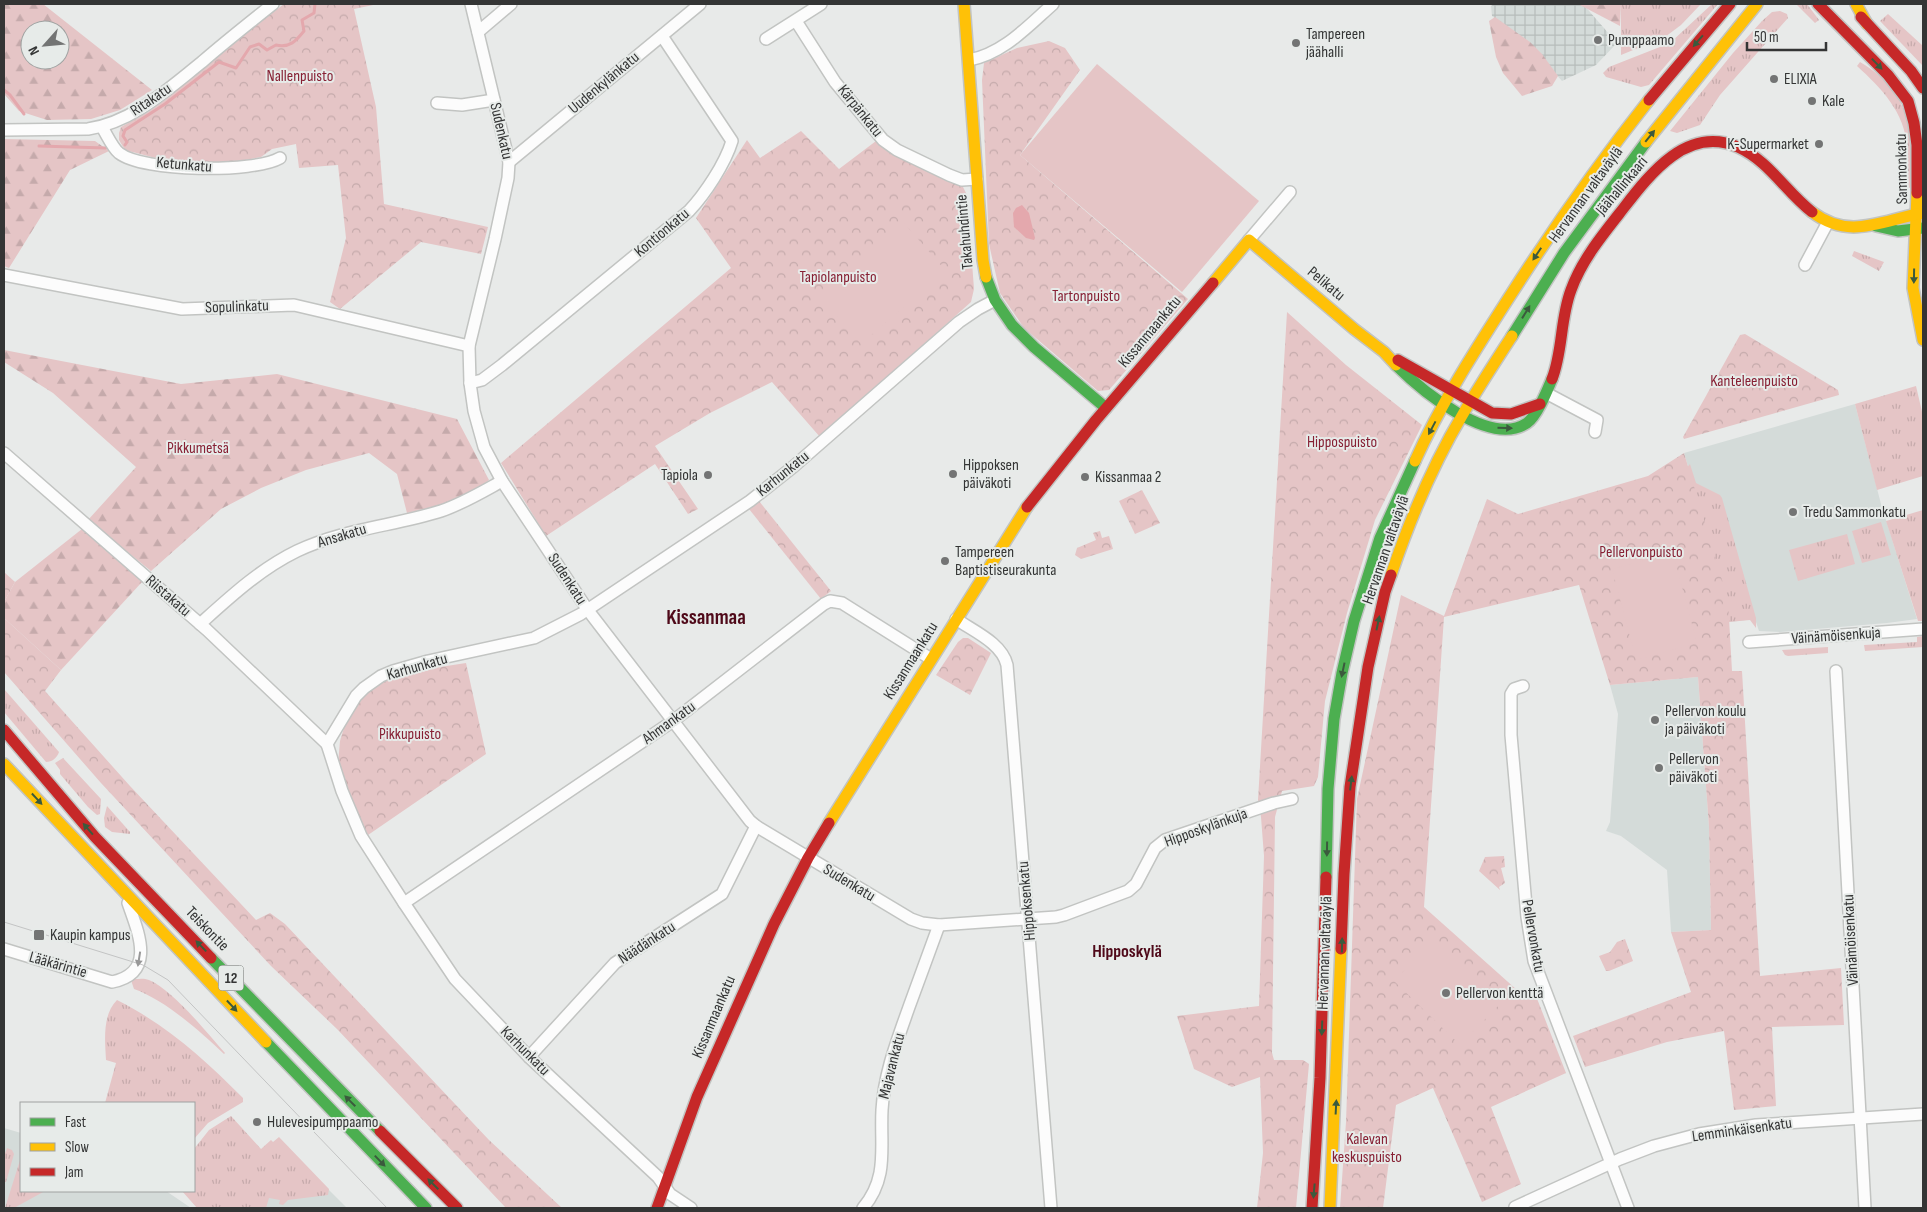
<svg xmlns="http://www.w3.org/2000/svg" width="1927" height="1212" viewBox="0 0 1927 1212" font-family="'Sofia Sans Condensed',sans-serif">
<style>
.built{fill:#d4dbd9}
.industrial{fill:url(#industrial-grid)}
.grass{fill:url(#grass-tufts)}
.forest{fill:url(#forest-firs);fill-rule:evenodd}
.park{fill:url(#park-crowns)}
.garden{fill:#e5c5c6}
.water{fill:#e4a8ad}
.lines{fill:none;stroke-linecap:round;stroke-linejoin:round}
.stream{stroke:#e4a8ad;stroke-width:3}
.street-casing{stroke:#c2c4c2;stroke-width:14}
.fast-casing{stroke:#c2c4c2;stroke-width:14}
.slow-casing{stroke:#c2c4c2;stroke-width:14}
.jam-casing{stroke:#c2c4c2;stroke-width:14}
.street{stroke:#fcfcfc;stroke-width:11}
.fast{stroke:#4caf50;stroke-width:11}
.slow{stroke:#ffc107;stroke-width:11}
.jam{stroke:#c62828;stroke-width:11}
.tram{stroke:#c3c4c4;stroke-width:1}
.oneway{fill:#3b5a3d}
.oneway2{fill:#989898}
.poi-dot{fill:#737474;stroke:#e7ebe9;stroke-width:2}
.labels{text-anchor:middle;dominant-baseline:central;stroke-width:4;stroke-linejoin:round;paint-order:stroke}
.shield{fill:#e7ebe9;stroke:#6a6c6b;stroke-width:1}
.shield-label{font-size:15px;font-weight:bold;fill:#343535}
.poi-label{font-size:16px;fill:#343535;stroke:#e7ebe9;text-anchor:start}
.park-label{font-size:16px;fill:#872034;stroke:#e7ebe9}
.street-label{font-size:16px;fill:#343535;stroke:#e7ebe9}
.neighbourhood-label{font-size:18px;font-weight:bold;fill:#4f0919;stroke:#e7ebe9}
.district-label{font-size:21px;font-weight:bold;fill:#4f0919;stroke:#e7ebe9}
</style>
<defs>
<pattern id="industrial-grid" width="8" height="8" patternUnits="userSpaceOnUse" patternTransform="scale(1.25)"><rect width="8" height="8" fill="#d4dbd9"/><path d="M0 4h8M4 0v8" fill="none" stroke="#b7bdbb"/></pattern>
<pattern id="grass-tufts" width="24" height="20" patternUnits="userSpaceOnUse" patternTransform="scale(1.25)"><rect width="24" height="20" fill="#e5c5c6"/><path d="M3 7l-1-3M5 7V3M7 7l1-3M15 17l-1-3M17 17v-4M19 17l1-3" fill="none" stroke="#c5aaab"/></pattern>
<pattern id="forest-firs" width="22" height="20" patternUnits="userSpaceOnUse" patternTransform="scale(1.25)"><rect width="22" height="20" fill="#e5c5c6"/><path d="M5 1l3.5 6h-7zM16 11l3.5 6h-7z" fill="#c5aaab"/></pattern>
<pattern id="park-crowns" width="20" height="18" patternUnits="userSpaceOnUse" patternTransform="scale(1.25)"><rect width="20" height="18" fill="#e5c5c6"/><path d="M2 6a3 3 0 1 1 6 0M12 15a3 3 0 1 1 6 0" fill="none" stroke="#c5aaab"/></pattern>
</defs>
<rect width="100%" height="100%" fill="#e8eae9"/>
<!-- built -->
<g class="built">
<path d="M1855,404L1881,504L1917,619L1887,623L1780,632L1759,631L1755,619L1729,622L1728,600L1684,453Z"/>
<path d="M1698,677L1709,827L1711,930L1671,932L1667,870L1621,836L1606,831L1610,822L1618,714L1610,685Z"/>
<path d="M4,1128L21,1133V1191H166L191,1208H4Z"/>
<path d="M319,1180L347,1208H258L264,1188Z"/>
</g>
<!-- industrial -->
<path class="industrial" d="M1494,4H1583L1617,43L1596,65L1562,81L1535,51L1492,16L1491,6Z"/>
<!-- grass -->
<g class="grass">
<path d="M1621,4H1701L1681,25L1665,37L1621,55Z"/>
<path d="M1712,4H1718L1649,85L1641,87L1606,77L1603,73L1609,67L1670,43Z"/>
<path d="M1796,4H1807L1819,20L1815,23Z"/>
<path d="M1780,11L1787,14L1788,18L1720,95L1700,125L1677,133L1670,131L1733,53L1762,21L1772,12Z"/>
<path d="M1888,14L1923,46V66L1880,21Z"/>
<path d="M1860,62C1914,94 1911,134 1915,189L1906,187C1906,174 1908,160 1907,147C1905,112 1881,88 1857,66Z"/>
<path d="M1854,251L1884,262L1879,271L1852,256Z"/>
<path d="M1916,386L1923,416V476L1877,490L1855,404Z"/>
<path d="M1690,464L1696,483L1720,495L1722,498L1756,618V628L1750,620L1729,622L1716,615L1684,471Z"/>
<path d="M1923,510V621H1918L1886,521Z"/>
<path d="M1881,522L1891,555L1862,563L1852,531Z"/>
<path d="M1847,534L1855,564L1798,581L1789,550Z"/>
<path d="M1923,636V647L1865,651L1864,645L1917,642V637Z"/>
<path d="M1828,647V653L1788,656L1785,655L1782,650Z"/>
<path d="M4,689L59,752C57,758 52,762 46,762L4,712Z"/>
<path d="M63,758L101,799L100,814L97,815L88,807L60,774V770L55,763Z"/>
<path d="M107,806L130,832V834L112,832L105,827L104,818Z"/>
<path d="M134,979C139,979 144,978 149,980C173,990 207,1033 225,1053L224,1054C200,1031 165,1000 134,989L131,980Z"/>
<path d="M117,1000C168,1026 203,1058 243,1098V1102L208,1123L194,1139V1103H105L116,1063L106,1060C105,1041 102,1015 117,1000Z"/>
<path d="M231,1116L261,1149L271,1140L273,1142L279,1137L329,1189L328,1195L288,1200L283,1205L279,1204L280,1200L269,1198L266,1208H197L182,1191H194V1149L209,1130Z"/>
<path d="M7,1148L12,1150L14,1154L6,1182H4V1156Z"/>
<path d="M21,1157V1191H45L14,1208H5Z"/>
</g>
<!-- forest -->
<g class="forest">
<path d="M4,4H43L152,90L120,110L91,119L47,120L19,111L4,94ZM30,30H60V60H30Z"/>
<path d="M1578,4H1621L1620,26Z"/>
<path d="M1495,17L1530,42L1542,54L1558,76L1552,86L1522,96L1503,73L1496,57L1489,21Z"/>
<path d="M4,139L95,141L109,151L70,170L9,268L4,266Z"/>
<path d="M4,350L181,384L277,374L457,419L489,480C466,500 435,507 407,513L397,474L369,453L306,470L261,488L221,509L151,571L88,520L136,467L53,393L4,362Z"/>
<path d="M82,529L142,582L61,670L4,618V602L15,582Z"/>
</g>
<!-- park -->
<g class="park">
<path d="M284,4H378L354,9L376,107L384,204L488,227L481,254L421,242L340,309L330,302L346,238L338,165L299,168L296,144L272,149L261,157L229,163L195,164L171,162L125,150L119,140V133L121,127L148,112L166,99L247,32Z"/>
<path d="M1049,41L1065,48L1080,70L1020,155L1188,299L1109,390L1098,391L1024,328L1000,293L989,244L982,80L984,63L1017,48Z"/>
<path d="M801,131L839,169L876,141L911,161L963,187L967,195L974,289L971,302L820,437L772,382L710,413L655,446L698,509L688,514L655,464L546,536L501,463L731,268L696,218L747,140L760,158Z"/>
<path d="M1287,312L1346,365L1422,425L1375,520L1347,613L1325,701L1318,777L1314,786L1282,791L1275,817L1272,1053L1274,1060H1303L1309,1064L1296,1208H1257L1263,1153L1260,1077L1232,1087L1194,1069L1177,1016L1259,1006L1264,856L1261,817L1258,800Z"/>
<path d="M1745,334L1838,390L1839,395L1684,439L1683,437L1740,335Z"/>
<path d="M1684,453L1728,600L1732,671H1742L1760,976L1841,968L1844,1025L1772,1027L1776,1106L1734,1110L1724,1031L1667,1042L1585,1067L1573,1036L1691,992L1671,932L1711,930L1709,827L1698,677L1610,685L1579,585L1444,617L1424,907L1527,999L1536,996L1566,1073L1491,1107L1521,1184L1482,1202L1433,1088L1396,1105L1383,1208H1340L1346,1122L1357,799L1401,595L1444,616L1487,499L1518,514L1648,476Z"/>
<path d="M1142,490L1160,523L1135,534L1119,501Z"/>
<path d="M759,501L831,591L821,599L749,509Z"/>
<path d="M1100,531L1102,538L1109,536L1113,549L1081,559L1075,555L1077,548L1096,540L1093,533Z"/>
<path d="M4,572L15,582L4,602Z"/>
<path d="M4,618L61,670L45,691L130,786L256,920L270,913L285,924L489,1140L562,1208H506L337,1029L271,966L101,783L4,672Z"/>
<path d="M963,638H968L991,653L970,695L936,675L958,642Z"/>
<path d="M466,663L486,754L368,835L356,812L338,764L340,741L344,728L354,709L364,694L387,680L414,671Z"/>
<path d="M1504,856L1505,867L1501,868L1505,883L1499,887L1500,890L1479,871L1485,857Z"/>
<path d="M1625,939L1633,961L1609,971H1606L1599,956L1610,952L1617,942Z"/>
</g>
<!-- garden -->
<g class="garden">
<path d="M1097,64L1259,201L1182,292L1020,155Z"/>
<path d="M904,223L946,271L861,344L821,297Z"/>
<path d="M1673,553L1697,643L1636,660L1612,569Z"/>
<path d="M1432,941L1499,1005L1460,1045L1394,981Z"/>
</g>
<!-- water -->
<path class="water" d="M1022,205L1029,213L1035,238L1034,240L1026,238L1014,227L1013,213L1016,208Z"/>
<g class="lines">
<!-- stream -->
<g class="stream">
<path d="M4,90L10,95L24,114"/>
<path d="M125,145L127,142L123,136L125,130L165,104L219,62L236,68L250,47L259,44L267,50L276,45C290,48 296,41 304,31L302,20L314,13L315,4"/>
<path d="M39,146L106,148"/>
</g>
<!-- street casing -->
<g class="street-casing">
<g id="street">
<path d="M471,4L509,162L508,178L495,239L469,346L470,383L474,411L484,447L502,481L587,609L750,821L756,826L911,919L922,923L939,925L1056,917L1064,915L1128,891L1136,884L1155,848L1165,840L1274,803L1292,799"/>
<path d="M796,21L835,82L883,140L897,150L949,175L962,180L977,179"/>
<path d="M478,32L511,4"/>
<path d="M766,39L821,4"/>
<path d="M969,60C1003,54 1028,26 1053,4"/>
<path d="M437,103L462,105L494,100"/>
<path d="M102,127C107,135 112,147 119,153C143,172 254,173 280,158"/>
<path d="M4,130L88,129C133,122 168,89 202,62C225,42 249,23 273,4"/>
<path d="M509,162L700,4"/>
<path d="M1249,240L1290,192"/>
<path d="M1805,265L1828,222"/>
<path d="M4,275L182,309L294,305L469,346"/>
<path d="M470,383L482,380L502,365L689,211C705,194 725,164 732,141L662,36"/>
<path d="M1546,393L1597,420L1595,432"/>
<path d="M4,453L207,630L327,744"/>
<path d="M956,619C973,631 1002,643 1007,665L1051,1208"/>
<path d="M200,624C230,597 260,569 297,551C343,529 393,526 441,511C462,504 482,492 502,481"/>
<path d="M1749,642L1923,629"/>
<path d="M1836,671L1865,1208"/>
<path d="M1523,686L1514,689L1511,694V735L1527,917L1534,961L1628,1208"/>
<path d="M404,903L673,721L824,604L830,601L842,603L931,659"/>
<path d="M4,949L112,982C157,973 138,932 128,903"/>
<path d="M529,1057L615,963L722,894L756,826"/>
<path d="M1515,1207L1620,1159L1654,1146L1699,1134L1756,1125L1923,1114"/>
<path d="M691,1208L670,1194L658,1177L529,1057L455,979L404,903L361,836L342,791L327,744L356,696L364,688L381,676L393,671L428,661L534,638L581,614L750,501L793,467L959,322L978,309L995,300"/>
<path d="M863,1208C889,1177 880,1147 882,1110C884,1074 897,1041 909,1007C919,980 929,952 939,925"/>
</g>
</g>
<!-- fast casing -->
<g class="fast-casing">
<g id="fast">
<path d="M1876,226L1898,231L1923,228"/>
<path d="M986,277L995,300L1012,325L1034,347L1106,408"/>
<path d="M1512,336L1564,253L1646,142"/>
<path d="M1396,365C1421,390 1490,448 1527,423C1537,416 1547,391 1552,379"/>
<path d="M1326,877L1328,789L1334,719L1342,673L1354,621L1380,538L1415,461"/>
<path d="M211,958L380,1131"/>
<path d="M266,1042L426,1208"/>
</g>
</g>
<!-- slow casing -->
<g class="slow-casing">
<g id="slow">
<path d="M964,4L983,260L986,277"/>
<path d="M1856,4L1867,24"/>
<path d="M1646,142L1757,4"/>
<path d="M1917,193L1913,288L1923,340"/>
<path d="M1812,212C1850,241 1882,220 1923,213"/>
<path d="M1213,283L1249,240L1354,329L1384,352L1396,365"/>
<path d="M1415,461C1441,403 1476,349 1510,296C1553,229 1599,163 1649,100"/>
<path d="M1391,575C1410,519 1433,464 1463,414C1478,388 1495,362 1512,336"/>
<path d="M4,764L266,1042"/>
<path d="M829,823L1027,507"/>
<path d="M1330,1208L1341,949"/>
</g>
</g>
<!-- jam casing -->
<g class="jam-casing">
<g id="jam">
<path d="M1818,4L1888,75L1908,101L1914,123L1917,145V193"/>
<path d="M1861,17L1911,71L1923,88"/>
<path d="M1649,100L1730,4"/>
<path d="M1398,360L1492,413L1511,414L1540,404"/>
<path d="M1552,379C1563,351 1560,319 1571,290C1581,262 1600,238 1619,214C1647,178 1685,124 1738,147C1769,161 1786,192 1812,212"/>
<path d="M1027,507L1096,420L1213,283"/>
<path d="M4,730L95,837L211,958"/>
<path d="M1341,949L1344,874L1350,787L1368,667L1385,592L1391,575"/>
<path d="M380,1131L457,1208"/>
<path d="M657,1208L697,1097L774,924L808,858L829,823"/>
<path d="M1312,1208L1320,1078L1326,877"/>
</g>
</g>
<!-- street -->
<use href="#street" class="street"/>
<!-- fast -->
<use href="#fast" class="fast"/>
<!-- slow -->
<use href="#slow" class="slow"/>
<!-- jam -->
<use href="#jam" class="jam"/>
<!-- tram -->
<path class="tram" d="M4,922L143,965L168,980L387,1208"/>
</g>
<!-- one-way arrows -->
<defs><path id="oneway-solid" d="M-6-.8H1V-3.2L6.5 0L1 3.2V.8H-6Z" transform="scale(1.25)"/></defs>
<g class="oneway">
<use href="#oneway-solid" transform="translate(1698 41) rotate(131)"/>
<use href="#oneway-solid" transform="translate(1877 64) rotate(46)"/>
<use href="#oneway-solid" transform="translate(1650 136) rotate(-51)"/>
<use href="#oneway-solid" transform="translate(1537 254) rotate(124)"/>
<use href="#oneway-solid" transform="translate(1914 276) rotate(91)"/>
<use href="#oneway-solid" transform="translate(1526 312) rotate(-58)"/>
<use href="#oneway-solid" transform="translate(1432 428) rotate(118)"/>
<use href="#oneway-solid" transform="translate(1505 428) rotate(2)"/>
<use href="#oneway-solid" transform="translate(1378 623) rotate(-78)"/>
<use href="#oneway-solid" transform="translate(1343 670) rotate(102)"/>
<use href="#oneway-solid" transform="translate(1351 783) rotate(-83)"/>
<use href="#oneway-solid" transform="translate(37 799) rotate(47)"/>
<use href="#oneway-solid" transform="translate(88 829) rotate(-131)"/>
<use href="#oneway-solid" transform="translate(1327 849) rotate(91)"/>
<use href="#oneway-solid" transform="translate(1342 945) rotate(-89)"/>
<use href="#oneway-solid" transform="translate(201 946) rotate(-134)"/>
<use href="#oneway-solid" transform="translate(232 1006) rotate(47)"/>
<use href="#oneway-solid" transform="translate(1322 1028) rotate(92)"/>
<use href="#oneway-solid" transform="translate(350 1101) rotate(-135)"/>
<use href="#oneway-solid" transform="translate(1336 1107) rotate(-87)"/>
<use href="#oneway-solid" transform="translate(380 1161) rotate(46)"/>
<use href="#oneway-solid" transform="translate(433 1184) rotate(-135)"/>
<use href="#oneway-solid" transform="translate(1314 1191) rotate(95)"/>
</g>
<use class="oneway2" href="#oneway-solid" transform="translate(139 959) rotate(99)"/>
<!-- markers -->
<g class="poi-dot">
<circle cx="1598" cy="40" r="5"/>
<circle cx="1296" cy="43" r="5"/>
<circle cx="1774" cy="79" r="5"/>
<circle cx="1812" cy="101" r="5"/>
<circle cx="1819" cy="144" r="5"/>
<circle cx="953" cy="474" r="5"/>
<circle cx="708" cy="475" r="5"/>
<circle cx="1085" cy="477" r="5"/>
<circle cx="1793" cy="512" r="5"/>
<circle cx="945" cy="561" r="5"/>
<circle cx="1655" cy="720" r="5"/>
<circle cx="1659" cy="768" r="5"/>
<rect x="33" y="929" width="12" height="12" rx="2.5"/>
<circle cx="1446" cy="993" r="5"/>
<circle cx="257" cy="1122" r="5"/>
</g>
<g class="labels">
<!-- shield labels -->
<rect class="shield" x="218.5" y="965.5" width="25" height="25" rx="4"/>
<g class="shield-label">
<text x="231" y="978">12</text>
</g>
<!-- poi labels -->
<g class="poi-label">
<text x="1306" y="34">Tampereen<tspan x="1306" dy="18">jäähalli</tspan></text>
<text x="1608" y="40">Pumppaamo</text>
<text x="1784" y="79">ELIXIA</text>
<text x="1822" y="101">Kale</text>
<text x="1809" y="144" text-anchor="end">K-Supermarket</text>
<text x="963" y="465">Hippoksen<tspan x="963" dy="18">päiväkoti</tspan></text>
<text x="698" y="475" text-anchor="end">Tapiola</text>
<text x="1095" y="477">Kissanmaa 2</text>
<text x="1803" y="512">Tredu Sammonkatu</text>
<text x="955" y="552">Tampereen<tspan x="955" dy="18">Baptistiseurakunta</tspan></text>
<text x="1665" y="711">Pellervon koulu<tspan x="1665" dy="18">ja päiväkoti</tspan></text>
<text x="1669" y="759">Pellervon<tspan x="1669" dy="18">päiväkoti</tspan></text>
<text x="50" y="935">Kaupin kampus</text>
<text x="1456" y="993">Pellervon kenttä</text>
<text x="267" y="1122">Hulevesipumppaamo</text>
</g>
<!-- park labels -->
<g class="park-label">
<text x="300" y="76">Nallenpuisto</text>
<text x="838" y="277">Tapiolanpuisto</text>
<text x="1086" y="296">Tartonpuisto</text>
<text x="1754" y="381">Kanteleenpuisto</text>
<text x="1342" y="442">Hippospuisto</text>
<text x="198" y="448">Pikkumetsä</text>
<text x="1641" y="552">Pellervonpuisto</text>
<text x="410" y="734">Pikkupuisto</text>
<text x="1367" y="1139">Kalevan<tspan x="1367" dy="18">keskuspuisto</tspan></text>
</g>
<!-- street labels -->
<g class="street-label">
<text transform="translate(604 83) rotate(-40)">Uudenkylänkatu</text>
<text transform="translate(151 100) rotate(-34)">Ritakatu</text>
<text transform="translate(860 111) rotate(51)">Kärpänkatu</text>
<text transform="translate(501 131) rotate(77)">Sudenkatu</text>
<text transform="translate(184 165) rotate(5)">Ketunkatu</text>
<text transform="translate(1902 169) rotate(-91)">Sammonkatu</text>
<text transform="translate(1622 186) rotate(-50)">Jäähallinkaari</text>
<text transform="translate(1586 195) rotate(-54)">Hervannan valtaväylä</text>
<text transform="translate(965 232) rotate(-95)">Takahuhdintie</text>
<text transform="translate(662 233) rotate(-40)">Kontionkatu</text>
<text transform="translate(1326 284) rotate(40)">Pelikatu</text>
<text transform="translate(237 307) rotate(-2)">Sopulinkatu</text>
<text transform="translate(1150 332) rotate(-50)">Kissanmaankatu</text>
<text transform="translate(783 474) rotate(-39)">Karhunkatu</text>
<text transform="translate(342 536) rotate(-17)">Ansakatu</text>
<text transform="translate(1386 550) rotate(-71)">Hervannan valtaväylä</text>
<text transform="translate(567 579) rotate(57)">Sudenkatu</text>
<text transform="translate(168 596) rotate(41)">Riistakatu</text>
<text transform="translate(1836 636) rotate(-4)">Väinämöisenkuja</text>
<text transform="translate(911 661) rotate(-58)">Kissanmaankatu</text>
<text transform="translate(417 667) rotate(-16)">Karhunkatu</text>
<text transform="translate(669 723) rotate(-36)">Ahmankatu</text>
<text transform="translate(1206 828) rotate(-20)">Hipposkylänkuja</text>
<text transform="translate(849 883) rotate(31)">Sudenkatu</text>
<text transform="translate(1027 901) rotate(-95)">Hippoksenkatu</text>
<text transform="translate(207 929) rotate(46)">Teiskontie</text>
<text transform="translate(1533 936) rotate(80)">Pellervonkatu</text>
<text transform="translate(1851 940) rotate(-93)">Väinämöisenkatu</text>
<text transform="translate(647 943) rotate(-33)">Näädänkatu</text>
<text transform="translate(1325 953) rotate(-88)">Hervannan valtaväylä</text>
<text transform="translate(58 965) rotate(16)">Lääkärintie</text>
<text transform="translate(714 1017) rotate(-67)">Kissanmaankatu</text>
<text transform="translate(525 1051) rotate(45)">Karhunkatu</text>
<text transform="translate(892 1066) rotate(-76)">Majavankatu</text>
<text transform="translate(1742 1130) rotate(-8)">Lemminkäisenkatu</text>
</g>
<!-- neighbourhood labels -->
<g class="neighbourhood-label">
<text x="1127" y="951">Hipposkylä</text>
</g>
<!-- district labels -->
<g class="district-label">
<text x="706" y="617">Kissanmaa</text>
</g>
</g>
<!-- border -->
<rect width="1927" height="1212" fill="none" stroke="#343535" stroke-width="10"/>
<!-- legend -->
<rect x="20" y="1102" width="175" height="90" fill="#e7ebe9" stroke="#9fa2a1"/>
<rect x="30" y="1118" width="25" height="8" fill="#4caf50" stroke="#9fa2a1"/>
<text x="65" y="1127" font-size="15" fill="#343535">Fast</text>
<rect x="30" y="1143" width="25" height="8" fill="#ffc107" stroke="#9fa2a1"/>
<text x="65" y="1152" font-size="15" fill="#343535">Slow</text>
<rect x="30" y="1168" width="25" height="8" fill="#c62828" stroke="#9fa2a1"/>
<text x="65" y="1177" font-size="15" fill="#343535">Jam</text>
<!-- north arrow -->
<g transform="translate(45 45) rotate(243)"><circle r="24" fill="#e7ebe9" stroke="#9fa2a1"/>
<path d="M0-4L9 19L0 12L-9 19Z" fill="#737474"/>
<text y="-8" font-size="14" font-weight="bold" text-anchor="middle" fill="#343535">N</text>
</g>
<!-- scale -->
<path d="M1747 42v8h79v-8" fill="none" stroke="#343535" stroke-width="2.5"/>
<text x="1754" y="42" font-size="15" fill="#343535" stroke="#e7ebe9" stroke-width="4" paint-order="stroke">50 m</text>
</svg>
